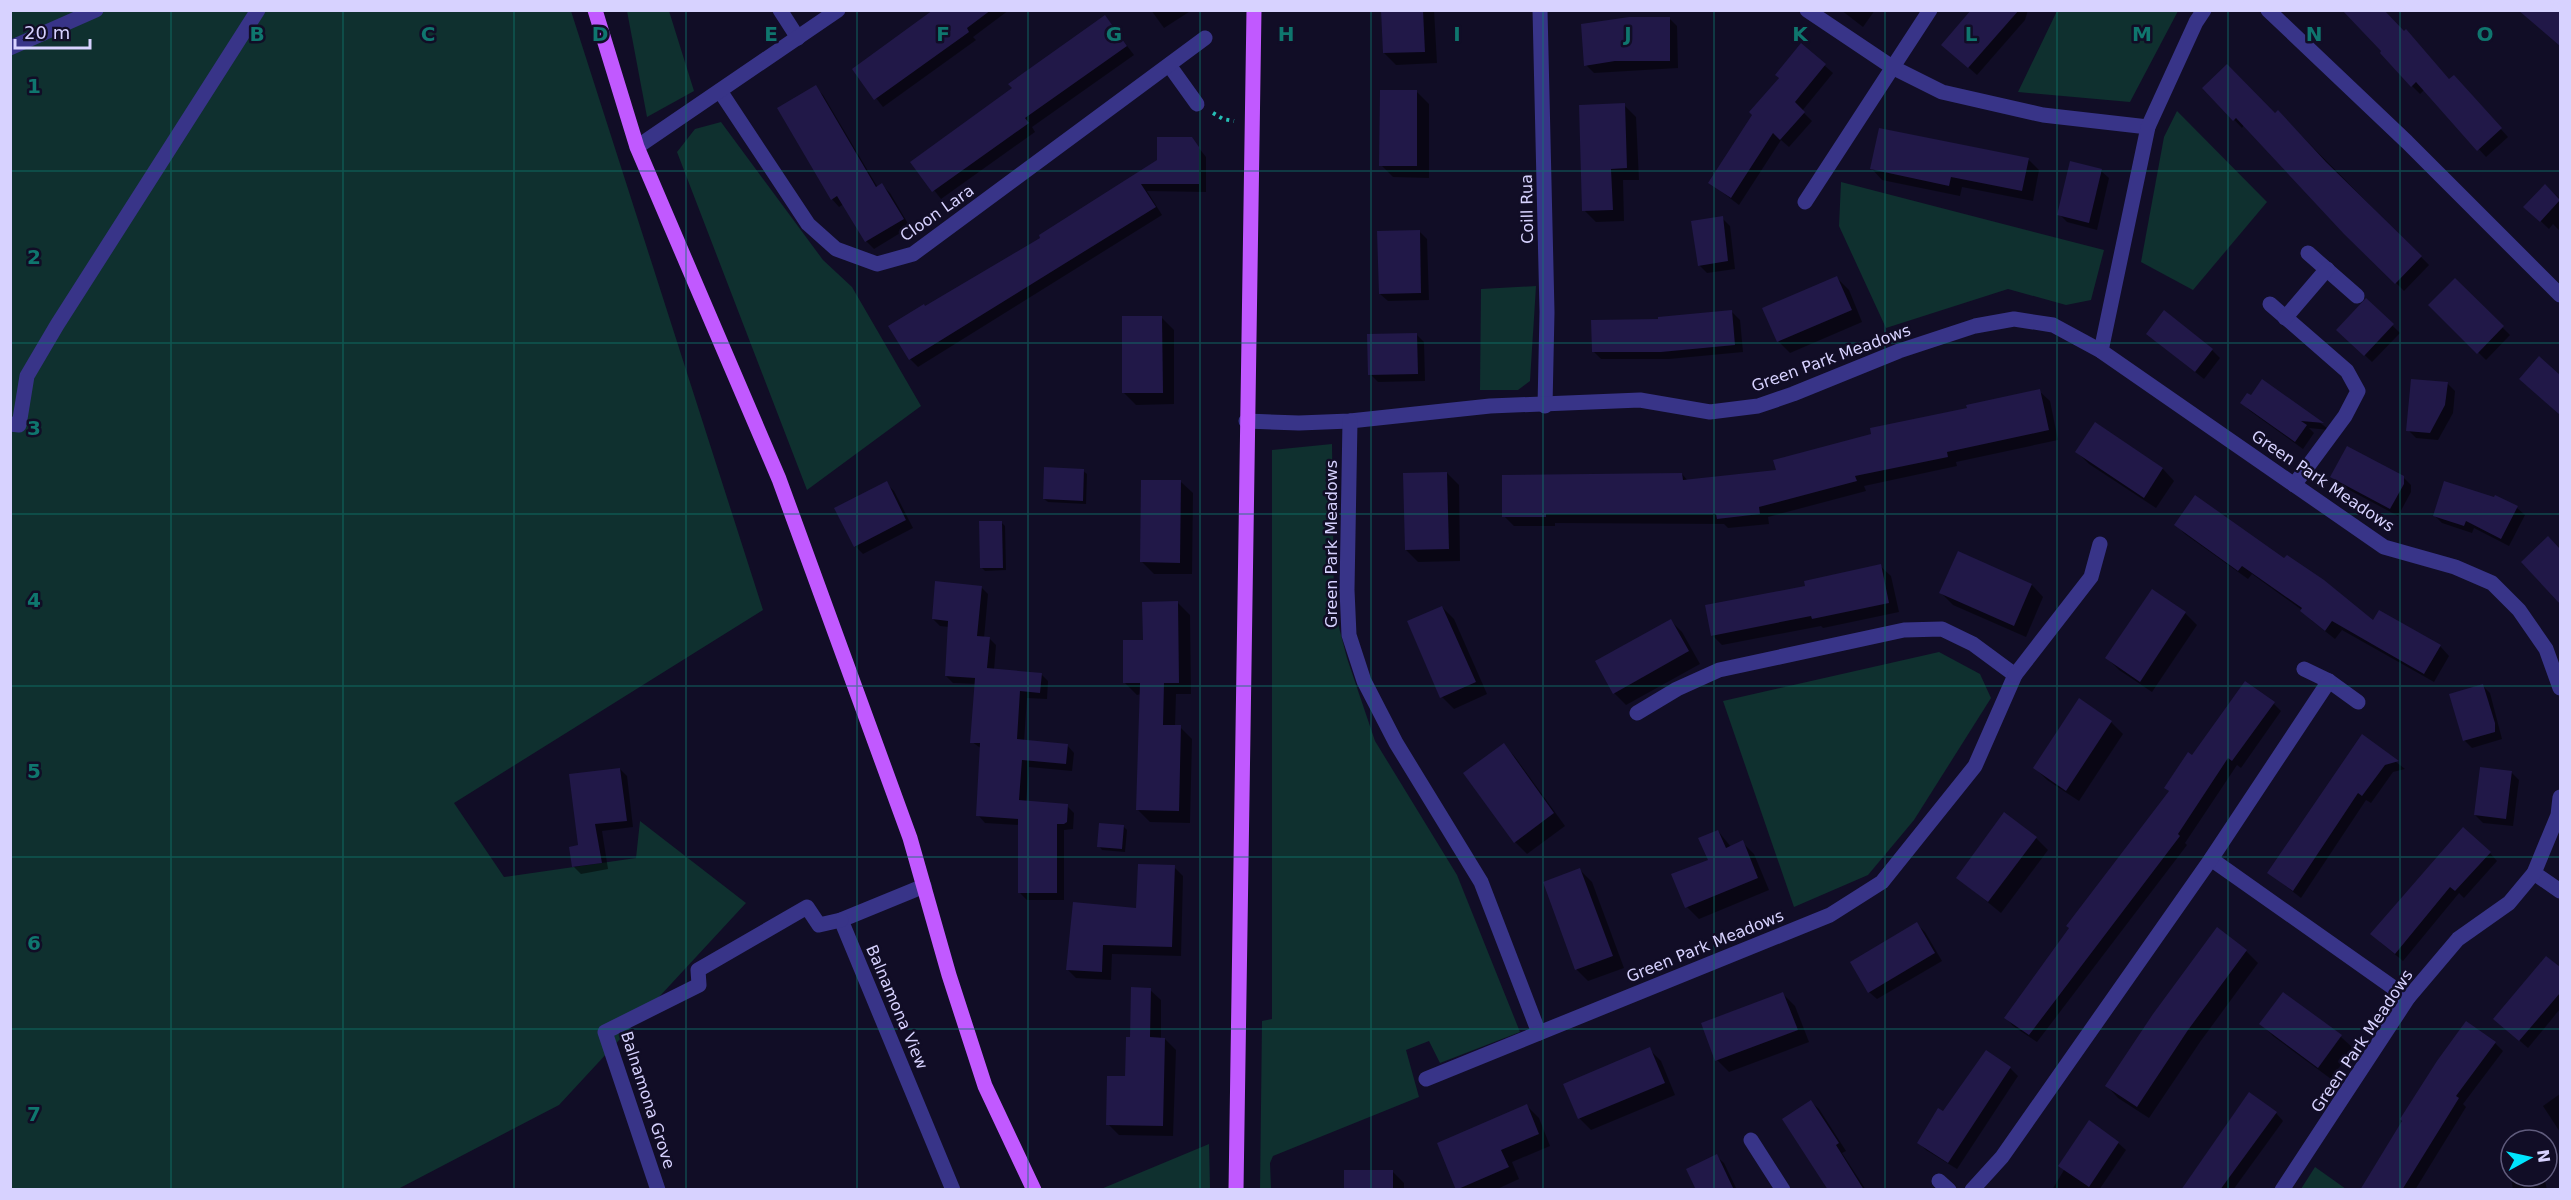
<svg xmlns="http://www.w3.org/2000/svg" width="2571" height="1200" viewBox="0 0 2571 1200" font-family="'DejaVu Sans',sans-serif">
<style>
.green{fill:#0f302f}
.shadow{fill:#0007}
.building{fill:#211848}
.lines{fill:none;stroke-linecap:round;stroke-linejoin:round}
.path{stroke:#26bfb6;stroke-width:4;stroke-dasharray:3 4.5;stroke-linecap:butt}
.minor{stroke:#383488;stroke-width:15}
.major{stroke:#c159ff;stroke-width:15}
.grid{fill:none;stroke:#0f766e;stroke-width:1.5;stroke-opacity:0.55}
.labels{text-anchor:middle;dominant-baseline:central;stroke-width:5;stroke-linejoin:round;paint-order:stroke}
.street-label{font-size:16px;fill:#d7d2ff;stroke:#110d26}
.grid-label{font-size:20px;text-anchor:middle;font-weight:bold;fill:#0f766e;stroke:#110d26;stroke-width:5;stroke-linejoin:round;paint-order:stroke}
</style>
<rect width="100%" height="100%" fill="#110d26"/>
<!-- green -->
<g class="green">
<path d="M10,11H571L763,610L454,803L504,877L636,858L640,821L746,903L559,1105L398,1189H11Z"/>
<path d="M627,11H669L694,91L647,117Z"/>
<path d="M2057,11V10L2178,11L2130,102L2018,92Z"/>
<path d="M2177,111L2267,202L2193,290L2141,262L2164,137Z"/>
<path d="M721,122L823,260L852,287L921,406L807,490L677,152L695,129Z"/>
<path d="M1841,182L2104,250L2091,300L2066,305L2008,289L1886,328L1839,226Z"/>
<path d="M1536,286L1530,381L1518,390H1480L1481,289Z"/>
<path d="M1332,444L1334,608L1347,658L1375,741L1457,875L1520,1032L1440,1063L1429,1041L1406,1050L1419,1097L1273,1156L1270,1163L1271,1189L1260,1190L1262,1021L1272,1019V450Z"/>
<path d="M1939,652L1980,674L1991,698L1914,820L1868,875L1794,907L1723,701Z"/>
<path d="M1209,1144L1210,1189H1101Z"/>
<path d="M2315,1167L2346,1189H2301Z"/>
</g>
<!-- shadow -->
<g class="shadow">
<path d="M936,10H1009L973,37L976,40L883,107L854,70Z"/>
<path d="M1151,10H1192L1164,28Z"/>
<path d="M1382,10H1434L1437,63L1396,65L1384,53Z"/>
<path d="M1841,10H1875L1863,27Z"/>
<path d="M1973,10H2028L2025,20L1977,75L1951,52Z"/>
<path d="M1105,17L1134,55L1032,127L1035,132L941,199L912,162L1014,89Z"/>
<path d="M1669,18L1677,26L1678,68L1594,73L1586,65Z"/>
<path d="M1801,45L1833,73L1802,111L1812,121L1789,147L1781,140L1739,205L1710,183Z"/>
<path d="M2384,51L2461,85L2508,137L2486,157L2425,89L2420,94L2412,86L2382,53Z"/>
<path d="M815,87L823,95L878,188L882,185L890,193L910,227L874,249L866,241L844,204L839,207L832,199Z"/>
<path d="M2204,88L2275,115L2278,112L2429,265L2404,291L2345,232L2244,125L2242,128Z"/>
<path d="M1417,92L1429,104V178L1393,177L1381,165Z"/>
<path d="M1624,105L1636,117L1639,180H1623L1624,221L1596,222L1584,210Z"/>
<path d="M1191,138L1206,157V192L1147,191L1162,215L918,367L910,359L926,308L1042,238Z"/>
<path d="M2028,159L2039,170L2033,201L1962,187L1960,196L1882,180L1872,169Z"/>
<path d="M2101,171L2109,178L2097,230L2067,222L2059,214Z"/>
<path d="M2545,186L2560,199V231L2553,224L2549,229L2533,214Z"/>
<path d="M1722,218L1730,226L1735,269L1707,273L1699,265Z"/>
<path d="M1419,231L1427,239L1429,300L1388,301L1380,294Z"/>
<path d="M1837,278L1849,290L1862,322L1790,353L1778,341Z"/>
<path d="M2455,280L2510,335L2486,360L2430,305Z"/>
<path d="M2366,300L2400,333L2372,362L2338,330Z"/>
<path d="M1732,312L1740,320L1743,352L1669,359H1601L1593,351Z"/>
<path d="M1162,318L1174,330V404L1136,405L1124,393Z"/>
<path d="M1417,335L1424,342L1425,381L1378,382L1370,374Z"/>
<path d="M2156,341L2212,350L2220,358L2204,379Z"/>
<path d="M2539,358L2560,377V415L2529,386Z"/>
<path d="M2262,381L2323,425L2329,430L2309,428L2314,433L2303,449L2250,411L2242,403L2251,397Z"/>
<path d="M2447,383L2455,391L2453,413L2438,440L2416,438L2408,430Z"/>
<path d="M2039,391L2050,401L2058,440L1956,462L1957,466L1864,486L1866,491L1768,517L1769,524L1728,528L1724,524L1555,523V526H1514L1504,516L1682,474L1688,481L1778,472L1873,435Z"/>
<path d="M2077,452L2163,469L2174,481L2156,508L2089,464Z"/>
<path d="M1083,471L1087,474L1086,504L1048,502L1044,499Z"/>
<path d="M1447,473L1459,485L1460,561L1418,562L1406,550Z"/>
<path d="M2332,477H2403L2411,485V492L2398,516L2340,485Z"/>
<path d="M1181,482L1193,493L1192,574H1154L1142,562Z"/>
<path d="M886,483L894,491L913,528L863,554L855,546Z"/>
<path d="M2517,508L2525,515L2509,546L2474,528L2472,533L2442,523L2435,516Z"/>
<path d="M1001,522L1005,526L1006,570L985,571L981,567Z"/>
<path d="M2176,525L2374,622L2440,646L2449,656L2434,682L2342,630L2335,639L2311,620L2302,610L2252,574L2248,579L2185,534Z"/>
<path d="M2548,538L2560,550V605L2556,597Z"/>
<path d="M1880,566L1891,576L1899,612L1823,628L1821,626L1722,645L1712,635L1807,587Z"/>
<path d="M2032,585L2043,597L2026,637L1953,605L1941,593Z"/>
<path d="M981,587L988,594L984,638H989L996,645L994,670L1041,674L1048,681L1047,699L1027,698L1024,742L1067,745L1074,753L1072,771L1029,767L1026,802L1067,806L1074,813L1073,829L1064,830V900H1027L1020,893V825L985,823L978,815L982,749L972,742L976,684L953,683L946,676L949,627L940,626L933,619Z"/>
<path d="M2152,591L2185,613L2197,625L2152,692L2119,670L2107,658Z"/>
<path d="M1178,603L1190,615L1191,694H1176L1175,726L1180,727L1192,739L1190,823L1150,822L1138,810L1141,694L1137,695L1125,683L1144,641Z"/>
<path d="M1442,607L1454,619L1487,694L1454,709L1442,697Z"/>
<path d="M1670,620L1682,632L1700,664L1626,705L1614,693Z"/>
<path d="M2482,685L2490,693L2502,739L2472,748L2464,740Z"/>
<path d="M2274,704L2281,711L2241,768L2237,765L2185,843L2187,845L2037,1042L2013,1026L2006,1018L2170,792L2166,788L2192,757Z"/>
<path d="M2111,722L2123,734L2079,801L2047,780L2035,768Z"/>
<path d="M2363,736L2405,769L2393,772L2371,803L2366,800L2301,898L2269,873Z"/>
<path d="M1504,745L1515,757L1565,826L1527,854L1515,842Z"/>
<path d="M620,769L627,776L633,827L602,831L608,869L581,874L574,867L580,846Z"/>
<path d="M2511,772L2519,780L2513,826L2483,823L2475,815Z"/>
<path d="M1123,826L1127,830L1125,852L1102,850L1099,846Z"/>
<path d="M1718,831L1731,847L1742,842L1754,854L1769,890L1699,919L1687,907L1673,875L1709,861Z"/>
<path d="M2036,838L2048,850L2001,913L1958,878Z"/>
<path d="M2490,853L2497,861L2464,898L2459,893L2403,961L2380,942Z"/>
<path d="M1174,867L1183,876L1181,956L1112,954L1111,980L1076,978L1067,969L1138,909Z"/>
<path d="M1580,870L1592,882L1624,968L1588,981L1576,969Z"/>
<path d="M1917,924L1925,932L1942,961L1877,999L1869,992Z"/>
<path d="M2246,951L2258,963L2200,1042L2149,1118L2118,1098L2107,1086Z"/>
<path d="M2547,958L2560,969V1009L2528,1048L2503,1026Z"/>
<path d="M1150,990L1161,1000V1039H1165L1176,1050L1173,1136L1119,1135L1108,1124L1126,1078L1132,1038Z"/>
<path d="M1783,994L1795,1006L1809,1042L1729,1072L1717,1060Z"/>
<path d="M2283,994L2341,1037L2353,1048L2331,1079L2273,1036L2261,1024Z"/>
<path d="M2495,1043L2503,1051L2463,1104L2466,1107L2415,1190H2365Z"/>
<path d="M1649,1049L1661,1061L1675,1095L1591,1130L1579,1118Z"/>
<path d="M2010,1068L2018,1076L1957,1169L1926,1150L1919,1143L1944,1113Z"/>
<path d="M2560,1094V1132L2543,1106Z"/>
<path d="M1811,1102L1819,1109L1846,1151L1842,1153L1866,1190H1830Z"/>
<path d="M1527,1106L1539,1118L1550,1146L1512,1162L1519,1179L1495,1190H1458Z"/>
<path d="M2276,1113L2283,1121L2233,1190H2183Z"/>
<path d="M2118,1143L2126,1150L2099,1190H2052L2064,1170Z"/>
<path d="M1716,1156L1724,1163L1737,1190H1697Z"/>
<path d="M2509,1165H2511V1176H2544L2547,1190H2513Z"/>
<path d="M1392,1171L1404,1183V1190H1345Z"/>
</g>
<!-- building -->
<g class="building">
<path d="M933,10H991L967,28L969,32L874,100L852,69Z"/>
<path d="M1381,10H1423L1425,52L1383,53Z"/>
<path d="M1971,10H2019L1968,68L1941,45Z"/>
<path d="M2342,10H2384L2404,31L2406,29L2449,79L2454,75L2502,128L2477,151L2416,82L2411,87L2380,53L2381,51Z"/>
<path d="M2518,10H2560V46Z"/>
<path d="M1105,15L1127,46L1025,118L1029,123L932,192L910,162L1012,88L1008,84Z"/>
<path d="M1629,17H1670V61H1615L1584,66L1581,24Z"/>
<path d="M1801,43L1826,64L1795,102L1805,112L1780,140L1773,133L1731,198L1708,183L1752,115L1749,112L1779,78L1775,75Z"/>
<path d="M2227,64L2275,113L2278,110L2326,162L2422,256L2395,284L2344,234L2236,118L2233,121L2202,88Z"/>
<path d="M816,85L876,187L882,183L904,219L865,242L837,196L831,200L777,108Z"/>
<path d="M1380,90H1417V166H1379Z"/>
<path d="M1625,103L1627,168L1611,169L1613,210L1582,211L1579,105Z"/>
<path d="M1879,128L2029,158L2022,191L1951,177L1949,186L1870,169Z"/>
<path d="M1157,137H1192L1199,147V184H1141L1156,207L909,360L888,326L924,304L925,306L1040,238L1039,235L1157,160Z"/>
<path d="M2070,161L2102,169L2089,223L2057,215Z"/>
<path d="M2545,184L2560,200L2540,222L2523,207Z"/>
<path d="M1723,216L1728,261L1698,266L1691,221Z"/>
<path d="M1420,230L1421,293L1379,294L1377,231Z"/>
<path d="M1837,276L1852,310L1777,342L1762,308Z"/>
<path d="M2455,278L2504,326L2477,354L2428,305Z"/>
<path d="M2366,298L2394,324L2364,356L2336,330Z"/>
<path d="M1732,310L1735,345L1661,352H1592L1591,320L1658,319V317Z"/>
<path d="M2164,310L2213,349L2195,372L2146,334Z"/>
<path d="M1122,316H1162L1163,393H1122Z"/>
<path d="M1417,333L1418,374L1368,375L1367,334Z"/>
<path d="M2539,356L2560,375V415L2519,379Z"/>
<path d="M2262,379L2324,423L2301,421L2307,425L2295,442L2240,403L2247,393L2251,395Z"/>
<path d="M2411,379L2448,382L2445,405L2430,433L2406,431Z"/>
<path d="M2040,389L2049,430L1947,452L1948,457L1855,476L1857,481L1759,507L1760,514L1717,519L1716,514H1546V517H1502V475L1682,473L1683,480L1776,470L1773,460L1871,434L1870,428L1967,408L1966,405Z"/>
<path d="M2095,422L2163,468L2144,498L2075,452Z"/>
<path d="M2347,446L2404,476V484L2390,509L2330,477Z"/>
<path d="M1044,467L1084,469L1083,501L1043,499Z"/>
<path d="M1447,472L1449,549L1405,550L1403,473Z"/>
<path d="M1141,480H1181L1180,563L1140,562Z"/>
<path d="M887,481L906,520L854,547L834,508Z"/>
<path d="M2444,481L2494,497L2495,495L2518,506L2501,539L2466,521L2464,526L2433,516Z"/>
<path d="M2195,495L2284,558L2287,555L2324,580L2373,620L2379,610L2441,645L2424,674L2332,621L2325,631L2300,611L2302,608L2242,566L2238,571L2174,525Z"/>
<path d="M979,521H1002L1003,568H980Z"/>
<path d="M2548,536L2560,549V604L2521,562Z"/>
<path d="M1958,551L2032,584L2014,626L1939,593Z"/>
<path d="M1881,564L1889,603L1812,619L1811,616L1711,636L1705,605L1805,586L1804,581Z"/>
<path d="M935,581L982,586L977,636L990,637L987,668L1042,673L1040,693L1020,691L1017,739L1068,744L1066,764L1022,760L1019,800L1068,804L1067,822L1064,824H1057V893H1018V819L976,816L980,743H970L975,678L945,676L948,621L932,619Z"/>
<path d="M2152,589L2186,612L2140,682L2105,658Z"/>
<path d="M1178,601L1179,683H1164L1163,725H1181L1179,811L1136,810L1140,683H1123V640H1143L1142,602Z"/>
<path d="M1442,606L1476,682L1440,698L1407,621Z"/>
<path d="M1671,619L1689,651L1613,694L1595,661Z"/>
<path d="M2245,681L2275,702L2232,761L2228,758L2178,834L2180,836L2029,1035L2004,1018L2069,928L2066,926L2169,791L2164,788L2188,752L2192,755Z"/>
<path d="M2483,684L2495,723V732L2463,741L2449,694Z"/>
<path d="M2079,698L2112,721L2066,791L2033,768Z"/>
<path d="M2362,734L2399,761L2385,765L2362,796L2358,793L2293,891L2267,873Z"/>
<path d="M1504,743L1554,813L1514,843L1463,773Z"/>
<path d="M2480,767L2512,771L2506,819L2474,815Z"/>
<path d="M620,768L627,821L595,824L602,863L572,867L569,847L578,845L569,774Z"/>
<path d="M2004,812L2037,837L1988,902L1956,878Z"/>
<path d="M1099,823L1124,825L1122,849L1097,847Z"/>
<path d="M2463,827L2491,852L2455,891L2450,887L2395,954L2370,934Z"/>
<path d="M1718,830L1726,848L1743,840L1758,878L1685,908L1671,874L1708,860L1698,838Z"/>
<path d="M1138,864L1175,865L1172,947L1103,945L1102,972L1066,970L1073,902L1136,908Z"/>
<path d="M1580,868L1613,956L1575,970L1543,882Z"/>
<path d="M1917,922L1935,953L1868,993L1850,962Z"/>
<path d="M2217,927L2247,950L2188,1030L2137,1107L2105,1086L2153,1014Z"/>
<path d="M2546,956L2560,967V993L2519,1041L2493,1019Z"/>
<path d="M1131,987L1151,988L1150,1037L1165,1038L1163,1126L1106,1125L1107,1076H1125L1126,1037H1130Z"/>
<path d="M1783,992L1798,1030L1715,1061L1701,1023Z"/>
<path d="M2283,992L2342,1035L2318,1068L2259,1024Z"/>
<path d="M2466,1021L2496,1042L2456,1096L2459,1098L2402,1190H2360L2402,1121L2400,1119L2437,1061Z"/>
<path d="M1650,1047L1665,1083L1578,1119L1563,1084Z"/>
<path d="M1986,1050L2011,1067L1948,1163L1917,1143L1938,1108L1943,1111Z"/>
<path d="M2249,1092L2277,1112L2220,1190H2181Z"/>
<path d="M1811,1100L1839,1143L1836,1145L1864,1190H1828L1782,1119Z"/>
<path d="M1527,1104L1539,1134L1501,1150L1509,1167L1456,1190L1437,1143Z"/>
<path d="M2089,1120L2119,1142L2089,1187L2058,1166Z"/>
<path d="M1717,1154L1734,1190H1696L1686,1169Z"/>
<rect x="1344" y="1170" width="49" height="20"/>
</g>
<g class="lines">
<!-- path -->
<path class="path" d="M1213,113L1223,119L1234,121"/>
<!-- minor -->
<g class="minor">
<path d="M780,10L798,38"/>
<path d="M1540,10L1547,312L1545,406"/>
<path d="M1807,10L1892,67L1942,92L2043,115L2148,127"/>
<path d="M2268,10L2407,142L2560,295"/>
<path d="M10,48L96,10"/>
<path d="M1169,65L1197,104"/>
<path d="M720,91L808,224L836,249L877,264L913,254L1205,38"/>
<path d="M637,147L838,10"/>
<path d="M1805,202L1930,10"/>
<path d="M2308,253L2357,296"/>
<path d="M2270,304L2347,371L2358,391L2345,416L2294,485"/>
<path d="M2285,318L2327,269"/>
<path d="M2101,351L2148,127L2196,22L2204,10"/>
<path d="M1246,421L1299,423L1350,421L1490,406L1640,400L1710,412L1758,406L1793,394L1899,351L1975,326L2014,319L2053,325L2101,351L2384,547L2455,567L2492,583L2519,610L2546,649L2560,688"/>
<path d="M1350,421L1347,590L1349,635L1364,681L1396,743L1481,882L1539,1033L1830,915L1882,882L1975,766L2015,675L1973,644L1942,629L1904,630L1719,670L1677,689L1637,713"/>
<path d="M10,424L19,425L27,376L57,325L258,10"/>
<path d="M2304,669L2329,681L2358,702"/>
<path d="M2015,675L2091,577L2100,544"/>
<path d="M2211,859L2408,998"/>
<path d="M2534,873L2560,891"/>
<path d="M924,886L841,920L953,1190"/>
<path d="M1426,1079L1539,1033"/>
<path d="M1751,1140L1783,1190"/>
<path d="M1939,1181L1949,1190"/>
<path d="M658,1190L605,1032L699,985L698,970L807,907L819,925L841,920"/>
<path d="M1972,1190L2002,1157L2211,859L2329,681"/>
<path d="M2282,1190L2408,998L2458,939L2509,903L2534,873L2558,815L2560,797"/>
</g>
<!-- major -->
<g class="major">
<path d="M595,10L637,147L779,479L910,838L949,975L985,1086L1034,1190"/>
<path d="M1236,1190L1254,10"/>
</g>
</g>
<!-- grid -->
<path class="grid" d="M171,10V1190M343,10V1190M514,10V1190M686,10V1190M857,10V1190M1028,10V1190M1200,10V1190M1371,10V1190M1543,10V1190M1714,10V1190M1885,10V1190M2057,10V1190M2228,10V1190M2400,10V1190M10,171H2560M10,343H2560M10,514H2560M10,686H2560M10,857H2560M10,1029H2560"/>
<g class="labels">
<!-- street labels -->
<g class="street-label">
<text transform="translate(1527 209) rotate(-91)">Coill Rua</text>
<text transform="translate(937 213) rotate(-35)">Cloon Lara</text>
<text transform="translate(1831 358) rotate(-20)">Green Park Meadows</text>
<text transform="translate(2323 481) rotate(34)">Green Park Meadows</text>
<text transform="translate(1331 544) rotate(-90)">Green Park Meadows</text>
<text transform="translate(1705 946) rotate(-22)">Green Park Meadows</text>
<text transform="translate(897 1007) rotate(67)">Balnamona View</text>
<text transform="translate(2362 1041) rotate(-56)">Green Park Meadows</text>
<text transform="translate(648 1100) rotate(72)">Balnamona Grove</text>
</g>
</g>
<g class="grid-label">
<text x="257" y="41">B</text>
<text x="428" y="41">C</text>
<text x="600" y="41">D</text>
<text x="771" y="41">E</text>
<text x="943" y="41">F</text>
<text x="1114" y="41">G</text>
<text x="1286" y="41">H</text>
<text x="1457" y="41">I</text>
<text x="1628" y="41">J</text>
<text x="1800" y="41">K</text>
<text x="1971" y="41">L</text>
<text x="2142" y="41">M</text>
<text x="2314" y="41">N</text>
<text x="2485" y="41">O</text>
<text x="34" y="93">1</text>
<text x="34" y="264">2</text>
<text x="34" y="435">3</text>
<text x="34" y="607">4</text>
<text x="34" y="778">5</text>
<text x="34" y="950">6</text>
<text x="34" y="1121">7</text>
</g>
<!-- border -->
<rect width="2571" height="1200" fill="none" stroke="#d7d2ff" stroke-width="24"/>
<!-- north arrow -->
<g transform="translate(2529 1158) rotate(82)"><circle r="28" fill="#110d26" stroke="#605c7d" stroke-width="1.5"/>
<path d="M0-4.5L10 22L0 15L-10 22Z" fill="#00e4fd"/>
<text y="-9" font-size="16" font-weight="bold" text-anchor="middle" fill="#d7d2ff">N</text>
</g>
<!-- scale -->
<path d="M15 39v9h75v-9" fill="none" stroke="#d7d2ff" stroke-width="3"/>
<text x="24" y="39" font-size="18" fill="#d7d2ff" stroke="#110d26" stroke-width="4.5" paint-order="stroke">20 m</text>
</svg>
